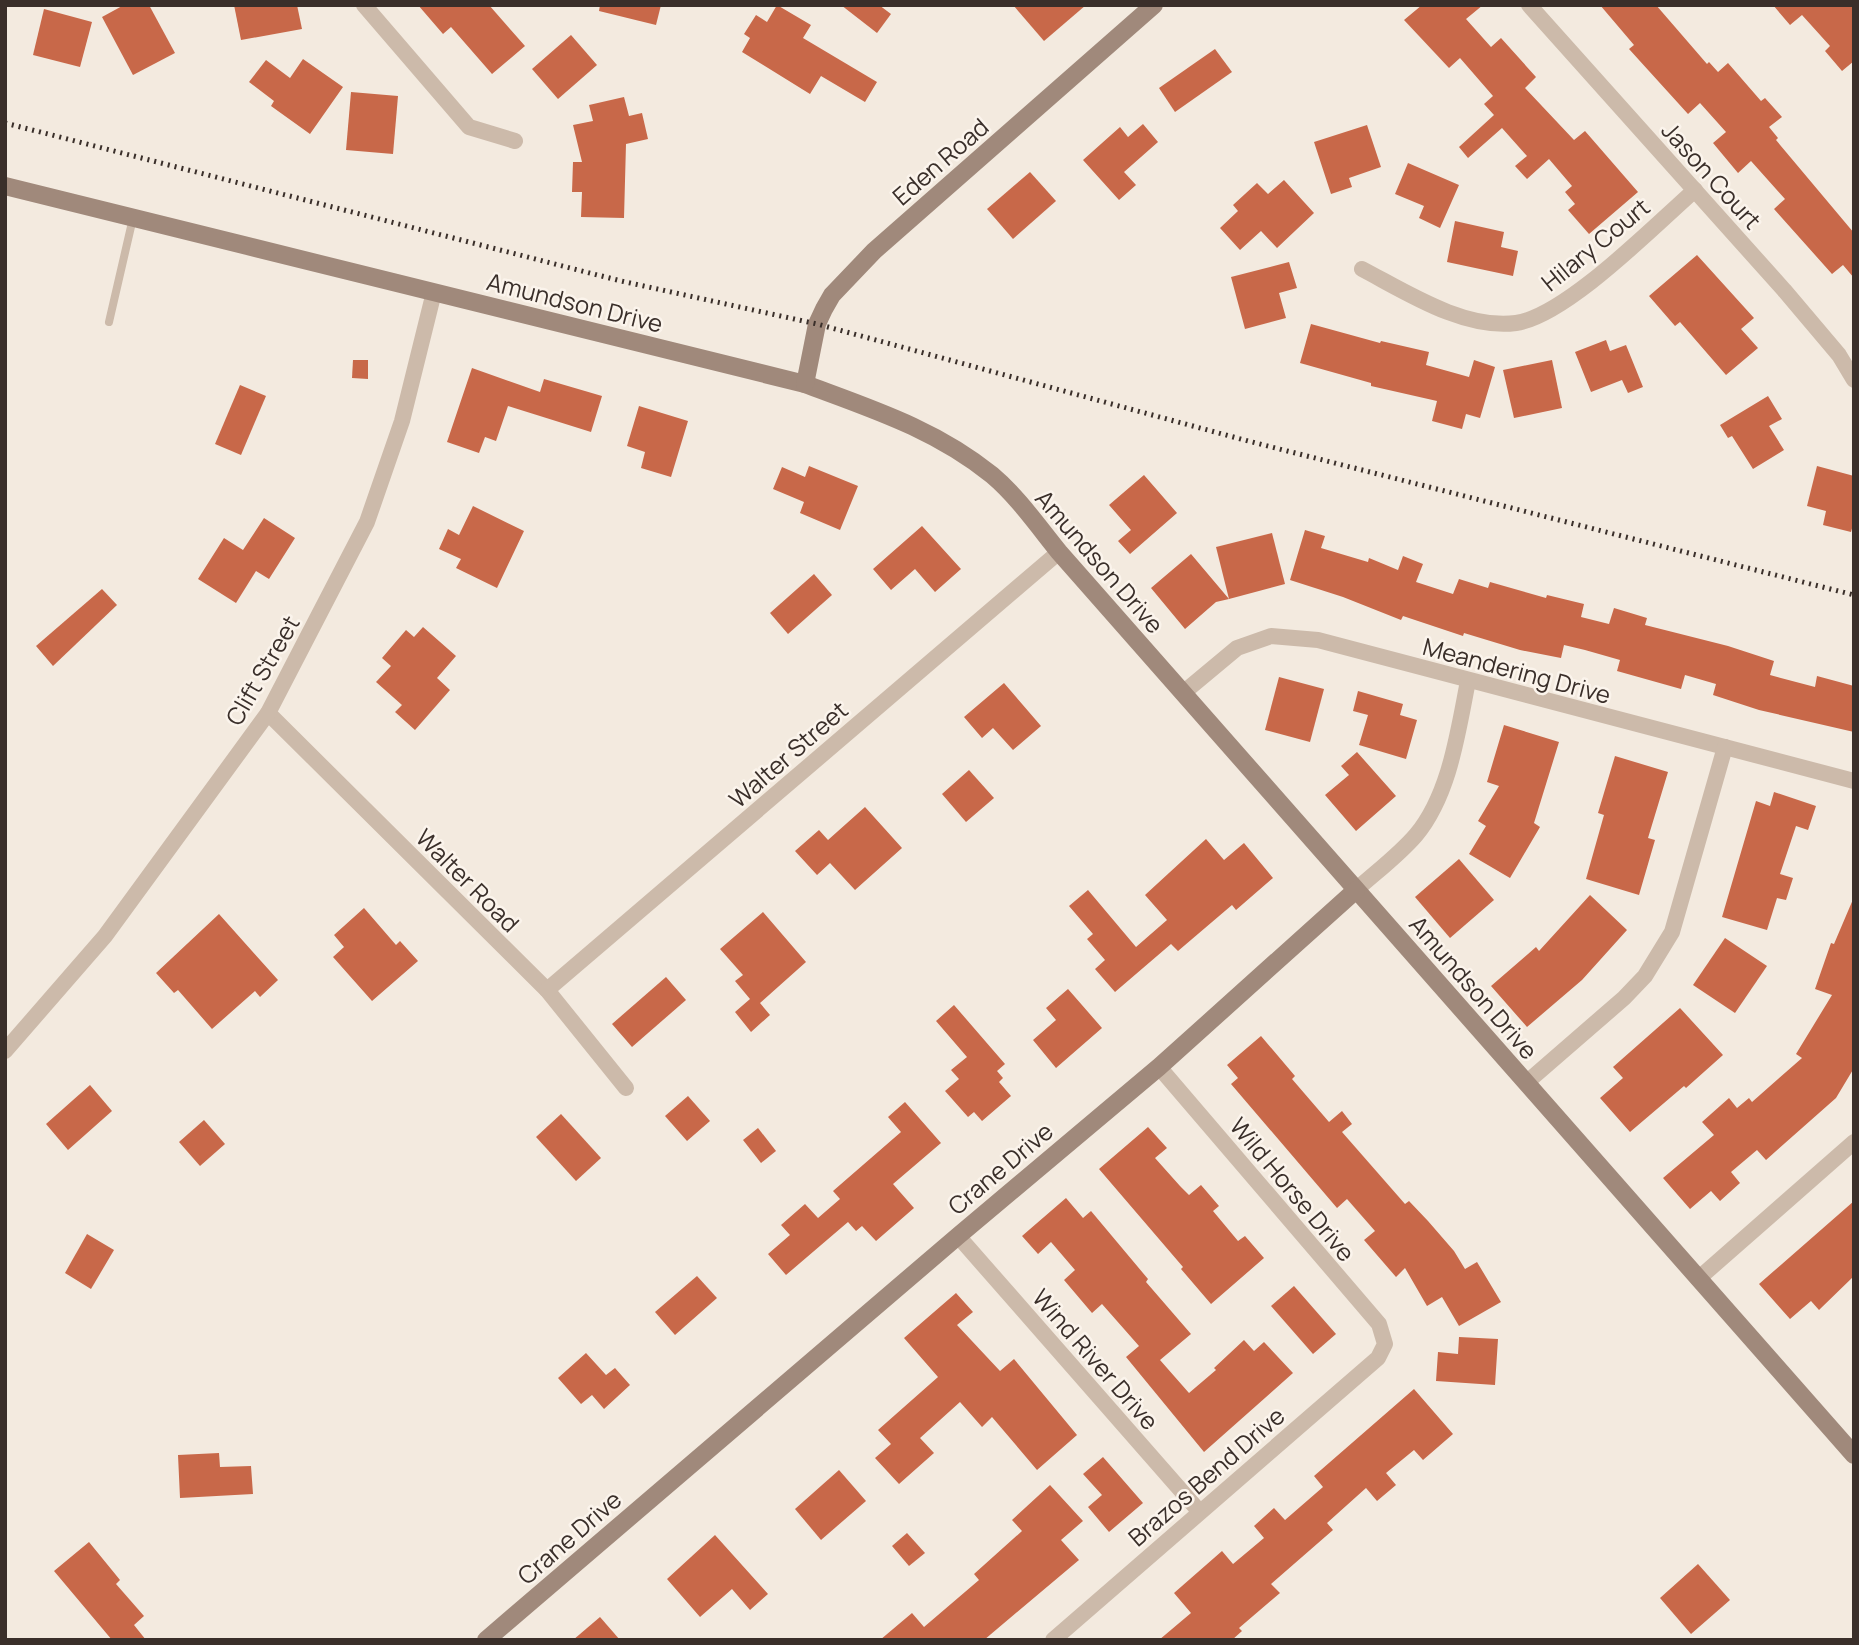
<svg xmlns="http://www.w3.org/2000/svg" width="1859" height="1645" viewBox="0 0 1859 1645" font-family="Manrope,sans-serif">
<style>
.building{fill:#c86849}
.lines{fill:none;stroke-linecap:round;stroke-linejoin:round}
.lane{stroke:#ccbaaa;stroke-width:8}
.street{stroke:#ccbaaa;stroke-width:16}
.secondary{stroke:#a0897b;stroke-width:18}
.rail{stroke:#3a2f2a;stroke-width:5;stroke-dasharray:2 5;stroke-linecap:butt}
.labels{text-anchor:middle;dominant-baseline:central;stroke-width:5;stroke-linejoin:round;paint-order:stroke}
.street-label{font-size:24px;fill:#3a2f2a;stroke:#fbf4ec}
</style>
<rect width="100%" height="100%" fill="#f3eadf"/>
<!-- building -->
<g class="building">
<path d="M124,5H149L175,53L133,75L102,17Z"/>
<path d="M234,5H297L302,29L241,40Z"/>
<path d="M418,5H489L525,46L492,74L451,27L443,34Z"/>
<path d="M600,5H661L656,25L599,11Z"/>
<path d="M777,5L811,25L803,38L877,82L865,102L821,76L810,94L742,52L750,38L744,34L756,15L767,22Z"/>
<path d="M841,5H879L891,14L877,33Z"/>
<path d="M1013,5H1086L1044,41Z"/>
<path d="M1422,5H1483L1466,19L1491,47L1501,38L1536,77L1525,88L1574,140L1585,131L1638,192L1589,234L1568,210L1575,204L1565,192L1572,186L1549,159L1527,179L1515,166L1527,156L1502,128L1468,158L1459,147L1494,115L1484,104L1493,96L1460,58L1449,68L1404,20Z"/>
<path d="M1600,5H1656L1707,64L1709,62L1718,72L1728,63L1761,101L1765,98L1782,117L1769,127L1778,138L1776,140L1854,233V278L1843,265L1832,274L1774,209L1785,199L1751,161L1738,173L1713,143L1726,132L1700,103L1688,114L1629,49L1634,45Z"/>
<path d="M1773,5H1854V61L1842,71L1825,51L1830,46L1802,15L1790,25Z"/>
<path d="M44,9L92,22L80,67L33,55Z"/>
<path d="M571,35L597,65L558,99L532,69Z"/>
<path d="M1215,49L1232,72L1175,112L1159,88Z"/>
<path d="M303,59L343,87L310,134L271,106L274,101L249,82L266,60L290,78Z"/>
<path d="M351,92L398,96L393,154L346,150Z"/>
<path d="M624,97L629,116L642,113L648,139L626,144L624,218L581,217L582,192H572L573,162H582L573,125L593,121L589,105Z"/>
<path d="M1143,124L1158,142L1124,172L1136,185L1119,200L1083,160L1120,127L1128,137Z"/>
<path d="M1367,125L1381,167L1349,178L1352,187L1331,194L1314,142Z"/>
<path d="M1408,163L1459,185L1440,228L1419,218L1424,206L1395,194Z"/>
<path d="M1030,172L1056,201L1013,239L987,209Z"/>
<path d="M1284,180L1314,213L1277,248L1261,231L1240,250L1220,228L1238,211L1233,205L1257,183L1268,194Z"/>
<path d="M1455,221L1504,232L1501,247L1518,251L1513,276L1447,262Z"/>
<path d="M1697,255L1754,318L1741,329L1758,348L1726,375L1680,322L1675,326L1649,296Z"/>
<path d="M1289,262L1297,288L1279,293L1286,318L1245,329L1231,277Z"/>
<path d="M1311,324L1380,343L1381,341L1429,352L1426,365L1469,377L1474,360L1495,367L1480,418L1466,414L1462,429L1432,421L1437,401L1371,386V383L1300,363Z"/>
<path d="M1606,340L1610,351L1626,345L1643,387L1628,393L1622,380L1591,392L1575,352Z"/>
<path d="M353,360H368V379L352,378Z"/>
<path d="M1552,360L1562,408L1514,418L1503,370Z"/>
<path d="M472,368L540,392L544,379L602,396L591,432L508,406L496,441L485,437L479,453L447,442Z"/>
<path d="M240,385L266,396L241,455L215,444Z"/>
<path d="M1768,396L1782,419L1769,426L1784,450L1753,469L1732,436L1728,438L1720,425Z"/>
<path d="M639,406L688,421L671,477L641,468L645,452L627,446Z"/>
<path d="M809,466L858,486L840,530L800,513L804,502L773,489L782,467L805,477Z"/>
<path d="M1817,466L1854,476V521L1851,532L1823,525L1826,511L1807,506Z"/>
<path d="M1144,475L1177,513L1130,554L1118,541L1131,530L1109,505Z"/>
<path d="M473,506L524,531L497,588L456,568L461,559L439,549L448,529L459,535Z"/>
<path d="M264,518L295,538L269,579L256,571L236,603L198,579L224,538L243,550Z"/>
<path d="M922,526L961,569L935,592L915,569L891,590L873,569Z"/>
<path d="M1305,530L1325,536L1321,548L1368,562L1369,558L1398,570L1403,556L1423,564L1416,582L1453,594L1459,579L1488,588L1490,582L1546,598L1547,595L1584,604L1581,617L1609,624L1614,608L1647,618L1645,625L1728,646L1774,661L1770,675L1815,687L1817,676L1854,686V732L1759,710L1713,695L1716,684L1685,675L1681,689L1617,671L1620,660L1585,650L1564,645L1561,658L1520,650L1464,633L1463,636L1403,616L1401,620L1343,597L1290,580Z"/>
<path d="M1272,533L1285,584L1229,599L1216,547Z"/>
<path d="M1191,554L1229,599L1216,602L1185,629L1151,588Z"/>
<path d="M814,574L832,595L788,634L770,613Z"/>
<path d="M102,589L117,605L53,666L36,646Z"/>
<path d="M423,627L456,656L437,678L450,690L415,730L395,712L402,705L376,682L391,666L382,658L406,630L414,637Z"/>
<path d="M1279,677L1324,689L1310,742L1265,730Z"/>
<path d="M1004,683L1041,726L1013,750L993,728L982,738L964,717Z"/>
<path d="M1358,691L1403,704L1400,715L1417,720L1406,759L1359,745L1368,715L1353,711Z"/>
<path d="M1504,725L1559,742L1534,823L1540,827L1510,878L1469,854L1486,826L1478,821L1499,786L1487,782Z"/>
<path d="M1357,752L1396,796L1356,831L1325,795L1349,775L1341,766Z"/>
<path d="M1615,756L1668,772L1648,838L1655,840L1639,895L1586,879L1604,815L1598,813Z"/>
<path d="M969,770L994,798L966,822L942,794Z"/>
<path d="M1774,792L1816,806L1808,830L1796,826L1780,874L1793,878L1786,900L1777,898L1767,930L1722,917L1756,801L1770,806Z"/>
<path d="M865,807L902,848L855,890L830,863L817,875L795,851L819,830L828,840Z"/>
<path d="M1206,839L1224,860L1244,843L1273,878L1236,910L1232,905L1178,951L1171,944L1115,992L1095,969L1105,960L1087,939L1093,934L1069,906L1088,890L1136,947L1167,920L1145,895Z"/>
<path d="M1459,859L1494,900L1450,938L1415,897Z"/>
<path d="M1590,895L1627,930L1582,980L1527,1027L1491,986L1536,947L1539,951Z"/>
<path d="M1854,897V1068L1836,1098L1766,1160L1757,1150L1731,1172L1740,1183L1720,1201L1711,1191L1690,1209L1663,1178L1714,1135L1702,1122L1729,1098L1737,1108L1749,1098L1752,1102L1802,1058L1796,1054L1832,995L1815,989L1831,943L1834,944Z"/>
<path d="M364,908L396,945L400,941L418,961L372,1001L333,957L344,947L334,935Z"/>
<path d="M763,912L806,962L760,1003L770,1015L751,1032L735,1012L750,999L735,981L743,975L720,949Z"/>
<path d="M219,914L278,980L260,997L255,991L212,1029L178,990L174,993L156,973Z"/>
<path d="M1725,938L1767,966L1735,1013L1693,985Z"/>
<path d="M666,977L686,1000L632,1047L612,1024Z"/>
<path d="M1068,989L1102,1028L1056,1068L1033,1040L1056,1020L1046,1008Z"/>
<path d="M954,1005L1005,1064L997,1071L1003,1078L999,1082L1011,1096L982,1121L974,1112L968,1117L945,1091L959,1079L951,1070L967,1057L936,1021Z"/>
<path d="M1680,1008L1723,1055L1686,1088L1684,1086L1630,1132L1600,1098L1623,1078L1613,1067Z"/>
<path d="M1261,1036L1295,1076L1292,1079L1329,1122L1342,1111L1352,1124L1342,1132L1405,1204L1409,1201L1428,1221L1454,1251L1465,1269L1477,1262L1501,1302L1459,1326L1442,1297L1427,1306L1405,1268L1396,1277L1364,1240L1375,1231L1347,1199L1337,1208L1231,1084L1238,1078L1227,1065Z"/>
<path d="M90,1085L112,1111L68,1150L46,1124Z"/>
<path d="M688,1096L710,1121L687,1141L665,1116Z"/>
<path d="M905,1102L941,1143L893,1184L914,1208L876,1241L862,1226L856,1231L848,1222L786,1275L768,1254L790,1235L781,1225L805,1204L818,1218L840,1199L833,1191L901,1132L888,1117Z"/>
<path d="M561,1114L601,1158L576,1181L536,1137Z"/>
<path d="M204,1120L225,1144L200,1166L179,1142Z"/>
<path d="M1148,1127L1167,1148L1155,1158L1180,1186L1189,1195L1201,1185L1219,1206L1213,1211L1238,1241L1245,1236L1264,1258L1211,1304L1181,1269L1183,1267L1099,1169Z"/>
<path d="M758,1128L776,1151L761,1163L743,1140Z"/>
<path d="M1066,1198L1083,1218L1091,1211L1148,1279L1146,1282L1191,1334L1160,1360L1189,1393L1216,1370L1214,1368L1244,1340L1254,1351L1264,1342L1293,1373L1204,1452L1126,1357L1139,1346L1102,1304L1092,1313L1064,1280L1075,1270L1051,1242L1038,1254L1022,1236Z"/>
<path d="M1854,1201V1276L1819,1310L1811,1301L1790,1319L1759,1284Z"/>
<path d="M87,1234L114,1250L91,1289L65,1273Z"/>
<path d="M697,1276L717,1298L675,1335L655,1312Z"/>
<path d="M1294,1286L1336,1334L1313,1354L1271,1306Z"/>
<path d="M956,1293L973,1312L957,1325L1000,1371L1014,1359L1077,1435L1037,1470L992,1417L982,1427L960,1402L920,1438L934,1453L899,1484L875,1458L891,1444L878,1430L938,1377L904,1338Z"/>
<path d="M1459,1337L1498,1339L1495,1385L1436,1381L1438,1352L1458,1354Z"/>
<path d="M586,1353L606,1375L615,1368L630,1385L604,1409L592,1395L581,1404L558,1378Z"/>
<path d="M1414,1389L1453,1434L1423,1460L1414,1450L1386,1473L1396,1485L1377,1501L1366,1488L1327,1523L1333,1530L1271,1584L1280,1593L1239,1628L1242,1631L1232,1640H1159L1191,1613L1174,1593L1222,1551L1233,1564L1264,1538L1254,1526L1274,1508L1285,1520L1323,1487L1314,1476Z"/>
<path d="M219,1453L220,1467L251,1466L253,1494L180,1498L178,1455Z"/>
<path d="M1103,1457L1143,1503L1109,1532L1088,1507L1102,1495L1083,1474Z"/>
<path d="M839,1470L866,1501L821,1540L795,1509Z"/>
<path d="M1050,1485L1083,1521L1061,1540L1079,1560L984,1640H880L912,1613L924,1627L979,1580L974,1574L1022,1531L1012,1520Z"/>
<path d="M907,1533L925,1553L909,1566L892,1546Z"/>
<path d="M715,1535L768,1594L750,1610L732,1589L700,1617L667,1579Z"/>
<path d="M89,1542L120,1580L116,1584L144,1616L134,1625L146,1640H112L54,1571Z"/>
<path d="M1698,1564L1730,1600L1691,1634L1660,1598Z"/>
<path d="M600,1617L620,1640H573Z"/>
</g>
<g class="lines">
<!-- lane -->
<path class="lane" d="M109,322L133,218"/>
<!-- street -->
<g class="street">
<path d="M364,5L469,127L515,141"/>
<path d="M1529,5L1784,290L1839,355L1854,380"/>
<path d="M1362,269C1406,292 1464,330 1516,323C1566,316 1655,225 1695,190"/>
<path d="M1183,693L1237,648L1271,636L1318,640L1854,781"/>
<path d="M268,713L547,990L626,1088"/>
<path d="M1356,890C1376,872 1399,855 1416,835C1450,794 1458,731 1468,681"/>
<path d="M547,990L1059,552"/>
<path d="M5,1051L105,936L268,713L367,522L402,421L434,292"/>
<path d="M1526,1083L1624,998L1645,976L1672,932L1725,747"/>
<path d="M958,1236L1199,1511"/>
<path d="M1698,1279L1854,1142"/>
<path d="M1053,1640L1378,1358L1385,1344L1379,1324L1159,1067"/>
</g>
<!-- secondary -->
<g class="secondary">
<path d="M5,186L805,384C872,409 935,429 992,475C1017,496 1038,526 1059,552L1854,1455"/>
<path d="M805,384L817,324L824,309L832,295L874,251L1154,5"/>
<path d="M486,1640L958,1236L1159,1067L1356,890"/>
</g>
<!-- rail -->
<path class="rail" d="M5,123L621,281L817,324L1248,441L1854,595"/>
</g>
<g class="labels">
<!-- street labels -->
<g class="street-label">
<text transform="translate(940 161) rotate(-41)">Eden Road</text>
<text transform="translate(1712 175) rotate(48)">Jason Court</text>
<text transform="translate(1595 244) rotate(-39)">Hilary Court</text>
<text transform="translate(575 302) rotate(14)">Amundson Drive</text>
<text transform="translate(1100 561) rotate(49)">Amundson Drive</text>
<text transform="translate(262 670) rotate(-60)">Clift Street</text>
<text transform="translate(1517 670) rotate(15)">Meandering Drive</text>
<text transform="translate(788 754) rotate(-41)">Walter Street</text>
<text transform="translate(468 880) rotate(45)">Walter Road</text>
<text transform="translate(1474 987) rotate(49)">Amundson Drive</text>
<text transform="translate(1000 1168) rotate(-40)">Crane Drive</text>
<text transform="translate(1293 1189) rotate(50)">Wild Horse Drive</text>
<text transform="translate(1096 1359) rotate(49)">Wind River Drive</text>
<text transform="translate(1206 1476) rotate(-41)">Brazos Bend Drive</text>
<text transform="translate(569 1537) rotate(-41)">Crane Drive</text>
</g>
</g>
<!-- border -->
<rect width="1859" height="1645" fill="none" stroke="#3a2f2a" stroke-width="14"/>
</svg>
